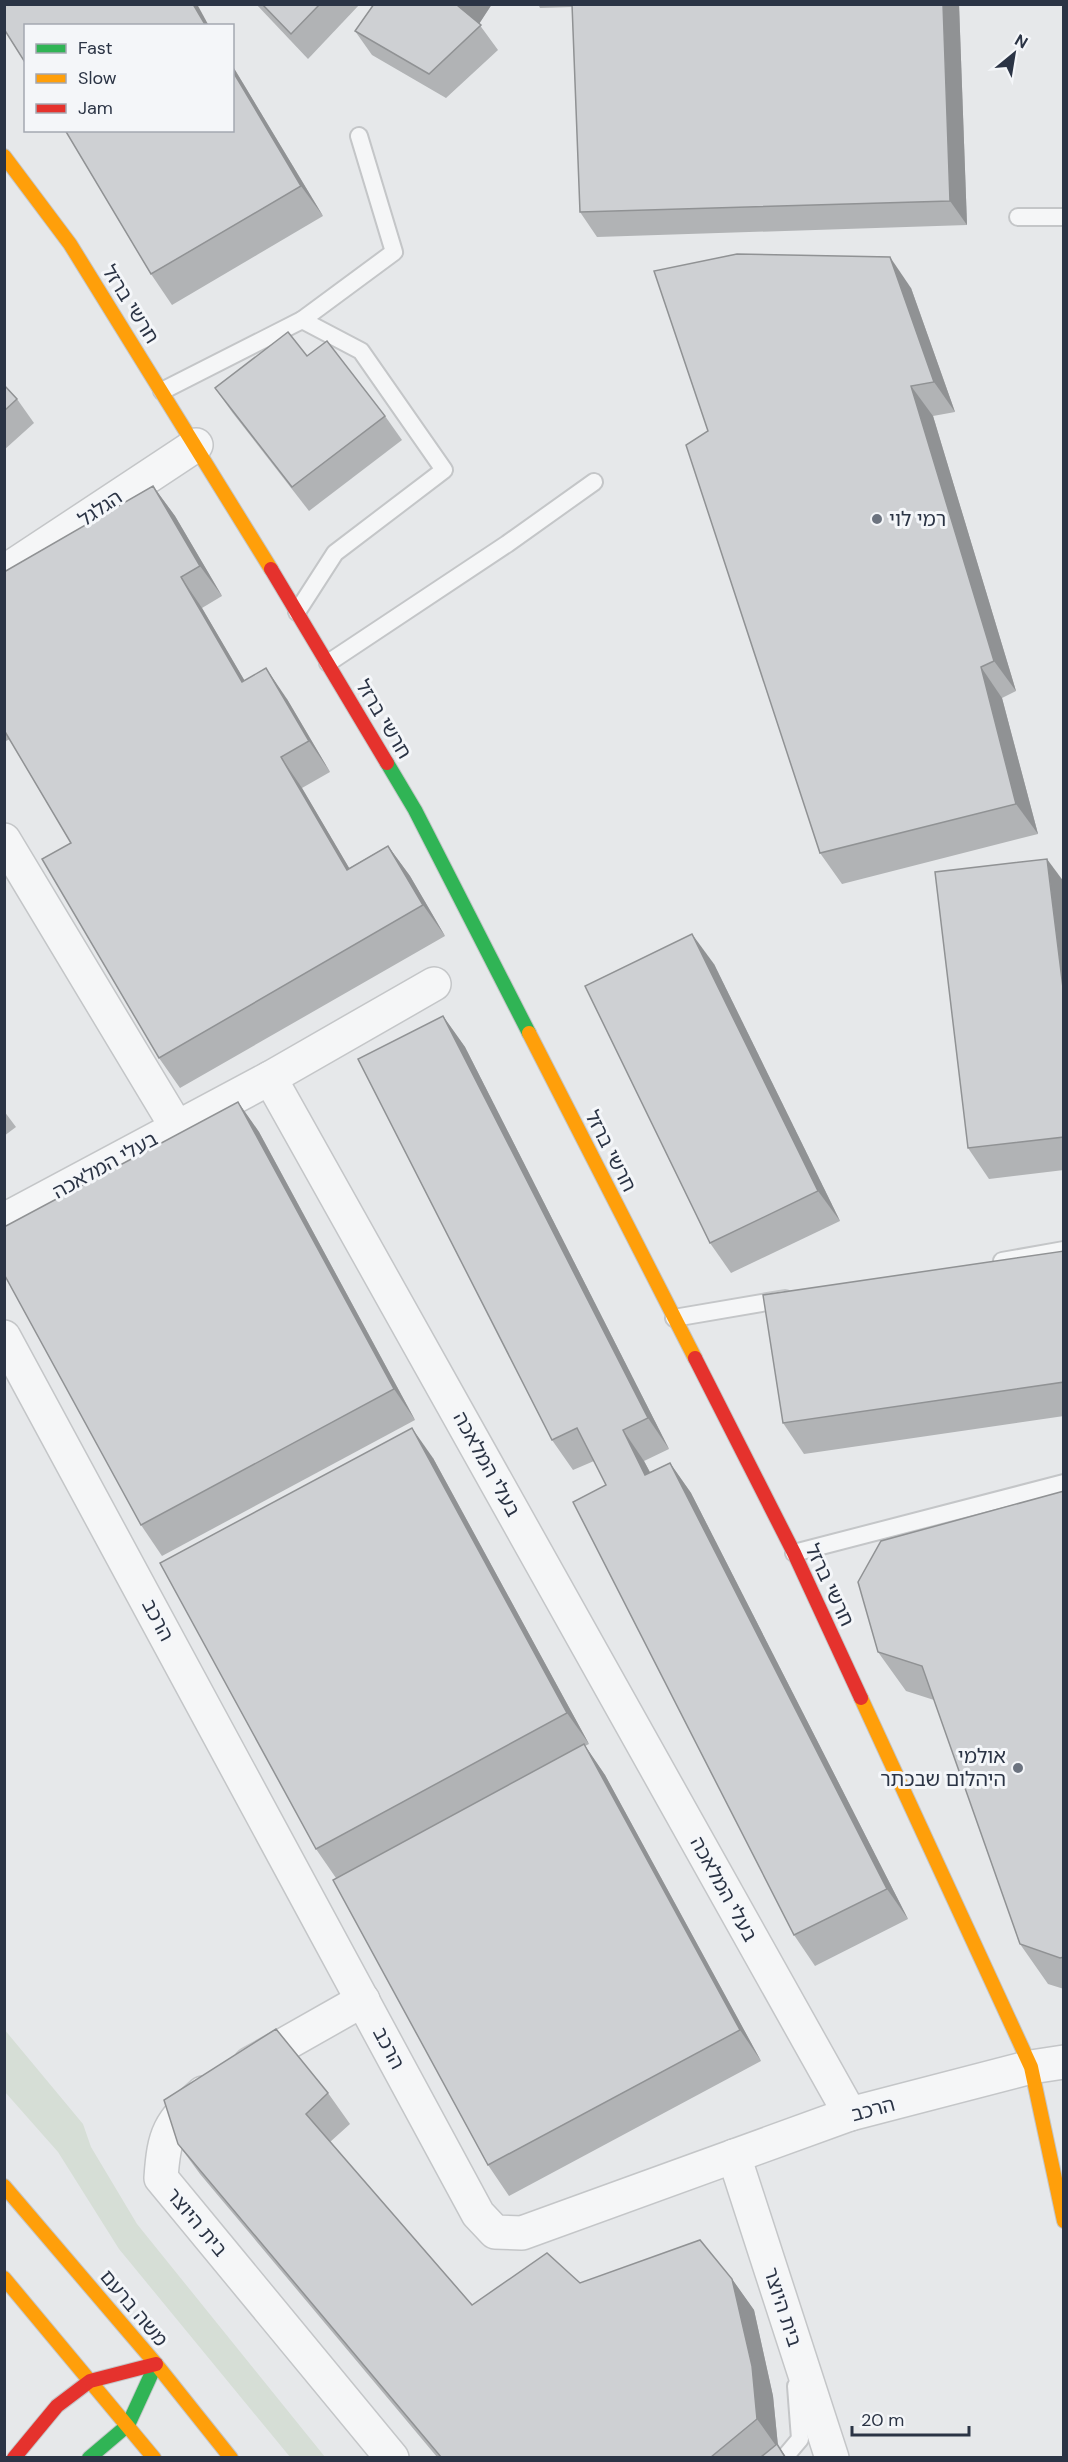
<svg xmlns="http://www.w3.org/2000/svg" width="1068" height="2462" viewBox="0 0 1068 2462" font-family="'DM Sans','Noto Sans Hebrew',sans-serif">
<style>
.green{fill:#d6ded6}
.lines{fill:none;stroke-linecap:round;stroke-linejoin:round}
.lane-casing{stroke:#c4c6c8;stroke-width:20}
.street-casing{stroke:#c4c6c8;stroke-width:36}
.fast-casing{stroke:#c4c6c8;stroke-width:16}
.slow-casing{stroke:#c4c6c8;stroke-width:16}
.jam-casing{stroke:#c4c6c8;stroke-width:16}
.lane{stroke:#f5f6f7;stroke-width:16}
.street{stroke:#f5f6f7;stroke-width:33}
.fast{stroke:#30b455;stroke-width:14}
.slow{stroke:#ff9f0a;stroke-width:14}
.jam{stroke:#e5322d;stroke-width:14}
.wall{fill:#b1b3b5}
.shaded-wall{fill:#909294}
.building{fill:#ced0d3;stroke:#909294;stroke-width:1.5}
.poi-dot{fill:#6c737f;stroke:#f4f6f9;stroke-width:2}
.labels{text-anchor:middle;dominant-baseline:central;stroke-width:6;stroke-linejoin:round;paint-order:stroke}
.street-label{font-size:20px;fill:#2b3445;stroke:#f4f6f9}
.poi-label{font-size:20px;fill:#2b3445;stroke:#f4f6f9;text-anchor:start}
</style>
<rect width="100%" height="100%" fill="#e6e8ea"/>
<!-- green -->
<path class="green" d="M4,2029L83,2124L91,2147L137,2224L325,2457H290L119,2249L58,2152L5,2092Z"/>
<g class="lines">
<!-- lane casing -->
<g class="lane-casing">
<g id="lane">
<path d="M1018,217H1064"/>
<path d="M302,320L394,252L359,136"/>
<path d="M162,391L302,320L361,351L444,470L335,553L297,612"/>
<path d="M328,663L507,544L594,482"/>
<path d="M1002,1261L1064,1250"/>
<path d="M674,1318L785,1299"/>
<path d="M794,1553L1064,1483"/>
<path d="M784,2458L800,2439L796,2386"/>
</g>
</g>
<!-- street casing -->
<g class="street-casing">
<g id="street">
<path d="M4,572L196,445"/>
<path d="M4,840L176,1126"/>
<path d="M270,1078L434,984"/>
<path d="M4,1220L270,1078L850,2114"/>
<path d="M4,1337L478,2214L495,2232L522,2233L850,2114L1031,2067L1064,2062"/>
<path d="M250,2064L363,2000"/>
<path d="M203,2093C169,2123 164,2133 161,2178L392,2458"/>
<path d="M734,2156L832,2458"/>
</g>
</g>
<!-- fast casing -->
<g class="fast-casing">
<g id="fast">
<path d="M387,763L415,810L529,1033"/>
<path d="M89,2458L128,2425L156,2364"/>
</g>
</g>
<!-- slow casing -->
<g class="slow-casing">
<g id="slow">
<path d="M4,156L70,244L271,569"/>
<path d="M529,1033L695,1358"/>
<path d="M861,1698L1031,2067L1064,2221"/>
<path d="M4,2186L156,2364L231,2458"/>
<path d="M4,2278L154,2458"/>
</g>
</g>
<!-- jam casing -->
<g class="jam-casing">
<g id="jam">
<path d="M271,569L387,763"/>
<path d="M695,1358L794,1553L861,1698"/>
<path d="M14,2458L57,2406L90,2381L156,2364"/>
</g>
</g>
<!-- lane -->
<use href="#lane" class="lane"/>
<!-- street -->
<use href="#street" class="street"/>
<!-- fast -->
<use href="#fast" class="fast"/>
<!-- slow -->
<use href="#slow" class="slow"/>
<!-- jam -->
<use href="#jam" class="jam"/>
</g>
<!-- wall -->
<g class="wall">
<path d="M256,4H360L308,59Z"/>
<path d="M374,4H492L479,24L498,50L446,98L372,55L355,31Z"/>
<path d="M538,4H959L967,225L597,237L580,212L572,7L540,8Z"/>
<path d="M232,65L323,216L172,305L151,274Z"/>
<path d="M911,288L955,412L933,416L1016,691L1002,698L1038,834L842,884L820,853L708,431Z"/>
<path d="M307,356L385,416L402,440L309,511L232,412L215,388Z"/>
<path d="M4,385L17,399L34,423L4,450Z"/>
<path d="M153,486L175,516L222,596L202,608L244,680L287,699L330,772L302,788L349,868L388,846L410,876L445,936L180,1088L159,1058L71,843L10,739L4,742V572Z"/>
<path d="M1064,882V1170L989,1179L968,1148Z"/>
<path d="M714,964L840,1221L731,1273L710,1243Z"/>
<path d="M443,1016L465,1047L669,1449L644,1461L650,1472L670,1463L691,1493L908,1919L815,1966L794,1935L606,1485L594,1461L573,1470L552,1440Z"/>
<path d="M238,1102L259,1132L415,1420L162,1556L141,1525Z"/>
<path d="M4,1111L16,1127L4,1136Z"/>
<path d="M1064,1251V1416L804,1454L783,1423Z"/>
<path d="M433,1458L589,1744L585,1746L605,1775L761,2061L509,2196L488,2165L336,1878L316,1849Z"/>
<path d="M1064,1491V1989L1048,1984L1020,1944L934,1700L906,1691L878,1652Z"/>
<path d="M328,2093L350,2124L330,2142L472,2305L580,2283L732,2279L754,2310L773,2396L778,2446L786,2457H437L200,2174L178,2144Z"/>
</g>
<!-- shaded-wall -->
<g class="shaded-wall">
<path d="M193,4H197L209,26H206Z"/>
<path d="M458,4H492L475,30L458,6Z"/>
<path d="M943,4H959L967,225L950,201Z"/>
<path d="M232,65L323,216L301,186L232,70Z"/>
<path d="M890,257L911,288L955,412L934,382Z"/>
<path d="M911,386L933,416L1016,691L994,661Z"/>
<path d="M153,486L175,516L222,596L200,566Z"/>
<path d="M181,577L202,608L263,712L242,682Z"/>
<path d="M981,667L1002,698L1038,834L1016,804Z"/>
<path d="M266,668L287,699L330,772L309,741Z"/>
<path d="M281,757L302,788L368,900L347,870Z"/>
<path d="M388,846L410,876L445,936L423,905Z"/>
<path d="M1047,859L1064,882V996Z"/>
<path d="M692,934L714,964L840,1221L818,1191Z"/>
<path d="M443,1016L465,1047L669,1449L648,1418Z"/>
<path d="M238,1102L259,1132L415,1420L394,1389Z"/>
<path d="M412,1428L433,1458L589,1744L567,1713Z"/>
<path d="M623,1430L644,1461L667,1505L645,1475Z"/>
<path d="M670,1463L691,1493L908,1919L887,1889Z"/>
<path d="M584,1744L605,1775L761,2061L740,2030Z"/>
<path d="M732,2279L754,2310L773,2396L778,2446L786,2457H785L779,2450L757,2419Z"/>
</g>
<!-- building -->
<g class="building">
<path d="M4,4H193L206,26H26V64L4,29Z"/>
<path d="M262,4H320L291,34Z"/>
<path d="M374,4H458V6L481,25L429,74L355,31Z"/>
<path d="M572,4H943L950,201L580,212Z"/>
<path d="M232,70L301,186L151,274L65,130H232Z"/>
<path d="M737,254L890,257L934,382L911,386L994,661L981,667L1016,804L820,853L686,445L708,431L654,271Z"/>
<path d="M288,332L307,356L327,341L385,416L292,487L215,388Z"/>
<path d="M4,385L17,399L4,411Z"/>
<path d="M153,486L200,566L181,577L242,682L266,668L309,741L281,757L347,870L388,846L423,905L159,1058L42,859L71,843L4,730V572Z"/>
<path d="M1047,859L1064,996V1137L968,1148L935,872Z"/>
<path d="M692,934L818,1191L710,1243L585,986Z"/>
<path d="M443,1016L648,1418L623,1430L645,1475L670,1463L887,1889L794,1935L573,1502L606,1485L577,1428L552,1440L358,1059Z"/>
<path d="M238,1102L394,1389L141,1525L4,1274V1227Z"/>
<path d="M1064,1251V1382L783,1423L763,1295Z"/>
<path d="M412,1428L567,1713L316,1849L160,1563Z"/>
<path d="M1064,1491V1957L1060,1958L1020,1944L922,1666L878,1652L858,1582L881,1541Z"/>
<path d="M584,1744L740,2030L488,2165L333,1880Z"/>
<path d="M276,2029L328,2093L306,2114L472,2305L547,2253L580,2283L700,2240L732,2279L752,2366L757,2419L711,2457H441L178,2144L164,2100Z"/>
<path d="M777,2444L785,2457H761Z"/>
</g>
<!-- markers -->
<g class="poi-dot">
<circle cx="877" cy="519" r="6"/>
<circle cx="1018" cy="1768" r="6"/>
</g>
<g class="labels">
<!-- street labels -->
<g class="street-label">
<text transform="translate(131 304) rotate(58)">חרשי ברזל</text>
<text transform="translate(100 508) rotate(-34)">הגלגל</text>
<text transform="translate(384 719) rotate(59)">חרשי ברזל</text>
<text transform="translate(611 1151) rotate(63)">חרשי ברזל</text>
<text transform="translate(105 1165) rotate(-29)">בעלי המלאכה</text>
<text transform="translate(487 1464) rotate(61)">בעלי המלאכה</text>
<text transform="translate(830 1585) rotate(65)">חרשי ברזל</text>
<text transform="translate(158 1620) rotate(62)">הרכב</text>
<text transform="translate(724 1889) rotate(61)">בעלי המלאכה</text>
<text transform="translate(389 2048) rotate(62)">הרכב</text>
<text transform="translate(873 2109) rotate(-15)">הרכב</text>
<text transform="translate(197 2222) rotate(50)">בית היוצר</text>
<text transform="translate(783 2307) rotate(72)">בית היוצר</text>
<text transform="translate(134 2308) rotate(50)">משה ברעם</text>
</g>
<!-- poi labels -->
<g class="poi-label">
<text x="889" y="519">רמי לוי</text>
<text x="1006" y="1756" text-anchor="end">אולמי<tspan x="1006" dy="23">היהלום שבכתר</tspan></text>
</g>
</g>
<!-- border -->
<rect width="1068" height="2462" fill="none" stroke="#2b3445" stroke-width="12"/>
<!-- legend -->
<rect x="24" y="24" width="210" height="108" fill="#f4f6f9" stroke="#a4a8b1" stroke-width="1.5"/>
<rect x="36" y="44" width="30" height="9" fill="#30b455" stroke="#a4a8b1" stroke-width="1.5"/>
<text x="78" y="54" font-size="18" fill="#2b3445">Fast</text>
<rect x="36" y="74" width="30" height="9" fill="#ff9f0a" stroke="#a4a8b1" stroke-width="1.5"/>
<text x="78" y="84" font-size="18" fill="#2b3445">Slow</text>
<rect x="36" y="104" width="30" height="9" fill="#e5322d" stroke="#a4a8b1" stroke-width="1.5"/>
<text x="78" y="114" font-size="18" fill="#2b3445">Jam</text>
<!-- north arrow -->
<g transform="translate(1014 54) rotate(30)" stroke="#f4f6f9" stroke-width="4.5" paint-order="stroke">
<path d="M0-4.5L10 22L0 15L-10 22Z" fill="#2b3445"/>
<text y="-9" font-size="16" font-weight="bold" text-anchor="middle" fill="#2b3445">N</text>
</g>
<!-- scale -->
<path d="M852 2426v9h117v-9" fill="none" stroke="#2b3445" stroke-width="3"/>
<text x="861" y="2426" font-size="18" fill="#2b3445" stroke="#f4f6f9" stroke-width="4.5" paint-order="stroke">20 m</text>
</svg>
